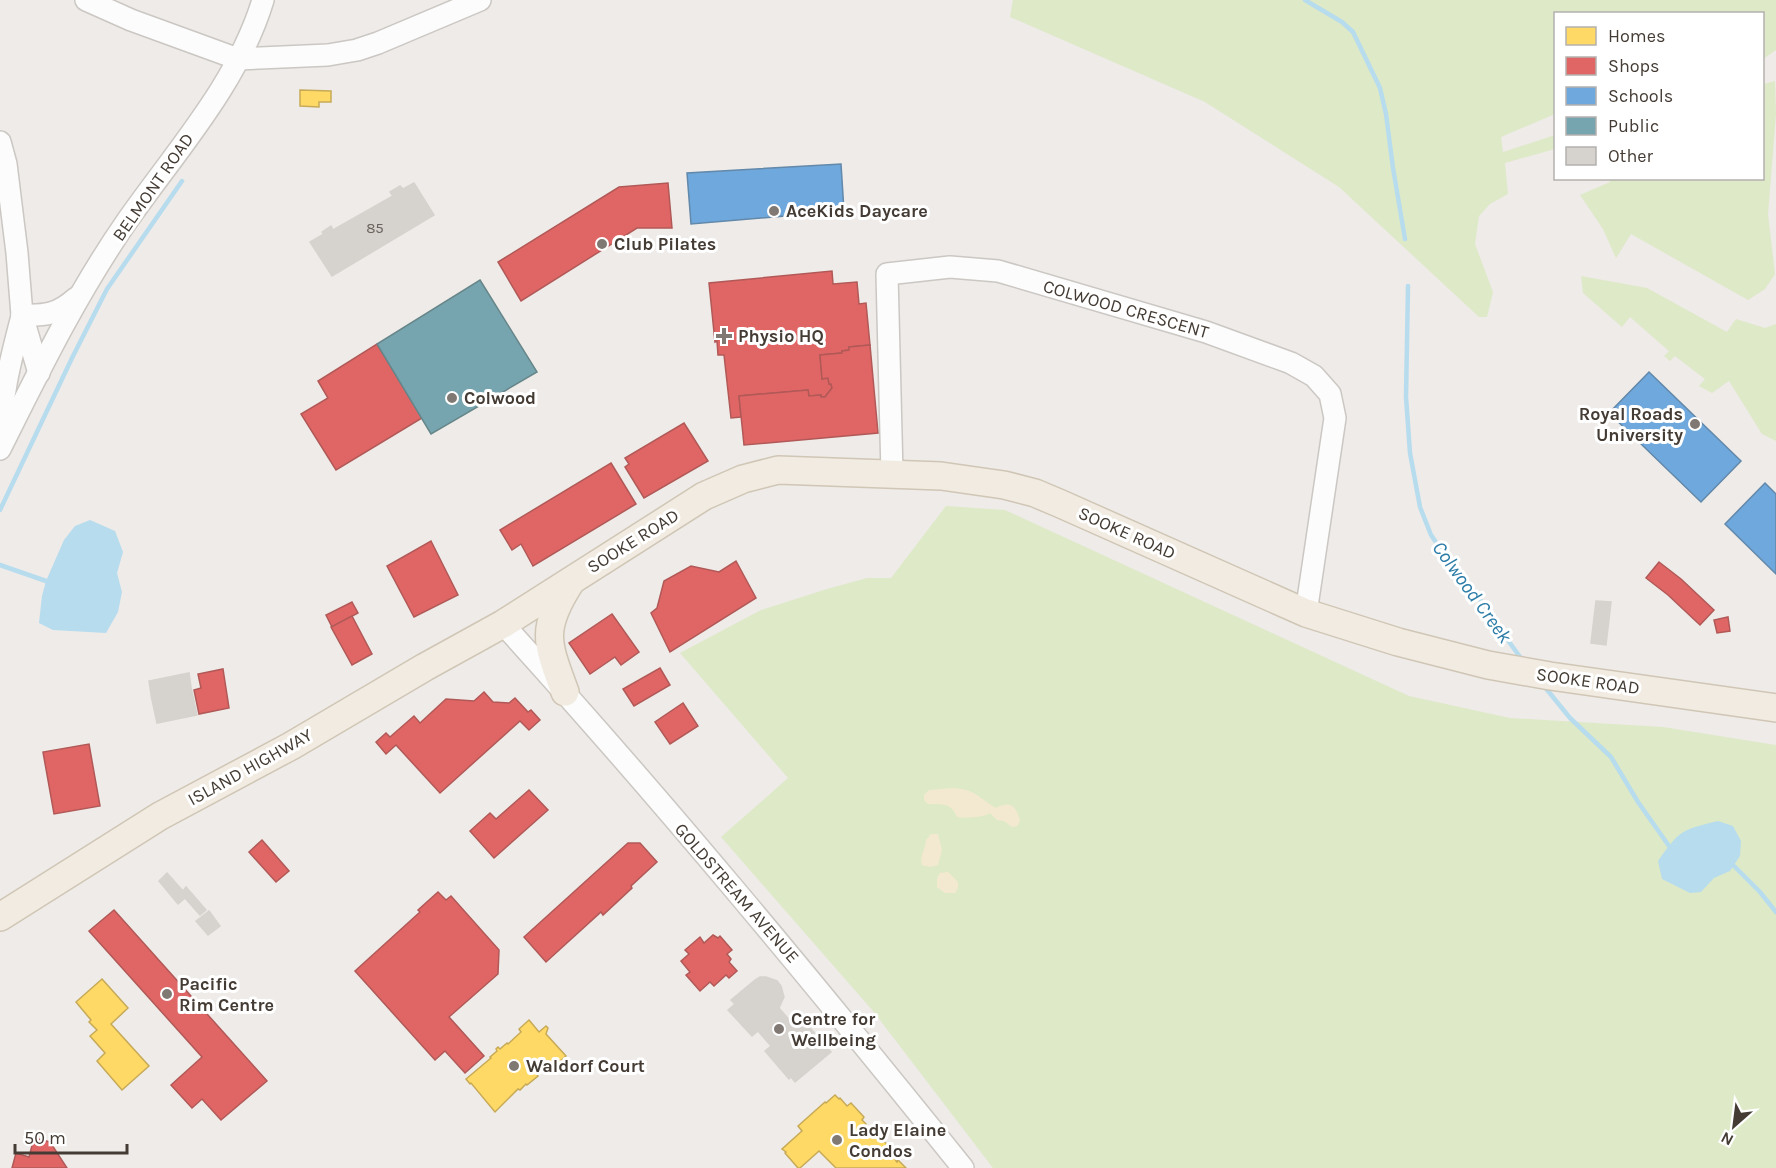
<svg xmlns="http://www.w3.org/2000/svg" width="1776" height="1168" viewBox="0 0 1776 1168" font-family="Karla,sans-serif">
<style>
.green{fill:#dee9c7}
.sand{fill:#f3e9d1}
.water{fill:#b7dcee}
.homes{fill:#ffd966;stroke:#c7aa57;stroke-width:1.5}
.shops{fill:#e06666;stroke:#b15957;stroke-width:1.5}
.schools{fill:#6fa8dc;stroke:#6288aa;stroke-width:1.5}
.public{fill:#76a5af;stroke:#67868a;stroke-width:1.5}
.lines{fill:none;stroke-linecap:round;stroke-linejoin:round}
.stream{stroke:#b7dcee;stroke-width:4.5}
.building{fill:#d6d2ce;stroke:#d6d2cd;stroke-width:1.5}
.minor-casing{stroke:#cbc7c3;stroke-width:24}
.major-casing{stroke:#d0c6b5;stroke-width:30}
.minor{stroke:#fcfcfc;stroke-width:21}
.major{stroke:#f1ebe2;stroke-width:27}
.poi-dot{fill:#807973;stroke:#fff;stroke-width:2}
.labels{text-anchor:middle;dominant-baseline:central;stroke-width:6;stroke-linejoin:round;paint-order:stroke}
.number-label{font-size:15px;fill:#6a635c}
.street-label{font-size:18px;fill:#443c34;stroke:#fff}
.poi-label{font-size:18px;font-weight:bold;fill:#443c34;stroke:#fff;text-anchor:start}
.water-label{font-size:20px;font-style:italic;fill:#2c7ca7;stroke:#fff}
</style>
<rect width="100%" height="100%" fill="#eeebe8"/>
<!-- green -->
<g class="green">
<path d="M1013,0H1776V50L1763,59L1762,14H1556L1555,114L1501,137L1503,152L1555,135V149L1505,163L1508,194L1490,204L1479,216L1475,244L1493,292L1487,317H1479L1339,187L1205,102L1010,17Z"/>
<path d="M1775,81L1776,114L1768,214L1775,274L1765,289L1748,300L1631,234L1616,258L1603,229L1580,195L1610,182L1609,179L1762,178L1763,84Z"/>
<path d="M1581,276L1647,288L1727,332L1736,319L1765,328L1776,324V441L1762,434L1729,381L1712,393L1699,386L1705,379L1675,356L1670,361L1664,356L1669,351L1630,317L1622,327L1583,293Z"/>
<path d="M946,506L1005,510L1409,696L1510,718L1663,727L1776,745V1168H993L873,1011L721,837L788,778L680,653L761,610L827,589L867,578H891Z"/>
</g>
<!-- sand -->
<g class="sand">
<path d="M954,788C977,790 978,798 996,808C1011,800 1016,806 1020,821L1017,826L1012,827L1004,821L997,820L990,813C982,818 966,818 957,817C951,802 941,804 928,804L924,800V795L929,790Z"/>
<path d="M931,834H938L942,850L938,865L930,867L922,865C919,856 926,849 926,840Z"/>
<path d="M948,872L958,882V888L955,893H945L937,887V878L940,873Z"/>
</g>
<!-- water -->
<g class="water">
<path d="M90,520L115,531L123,552L117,573L122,592L118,612L106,633L53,630L39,623L42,596L46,581L64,540L75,526Z"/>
<path d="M1718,821L1733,826L1741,841L1740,856L1730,871L1714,878L1701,892L1690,893L1662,879L1658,861C1680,830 1681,830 1718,821Z"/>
</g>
<!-- homes -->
<g class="homes">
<path d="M300,90L331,91V102H319V107L300,106Z"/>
<path d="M102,979L128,1008L111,1024L149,1066L122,1090L97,1061L105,1053L90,1036L97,1030L89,1022L91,1020L76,1002Z"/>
<path d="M529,1020L539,1032L546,1026L548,1028L546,1034L566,1056L559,1062L556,1058L552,1064L549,1061L536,1073L538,1076L527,1085L526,1084L520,1090L518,1089L495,1112L471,1083L470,1084L466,1079L491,1058L490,1057L497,1051L496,1049L498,1047L500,1049L507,1043L508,1044L521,1032L519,1029Z"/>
<path d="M835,1095L839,1099L840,1098L847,1106L851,1103L864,1117L862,1120L866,1124L864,1126L867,1129L870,1126L897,1155L894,1158L897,1162L898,1160L906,1168H836L819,1151L800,1168H798L785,1153L786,1152L782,1149L802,1131L798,1126L825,1102L826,1103Z"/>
</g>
<!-- shops -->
<g class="shops">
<path d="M668,183L672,228H637L521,301L498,262L619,187Z"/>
<path d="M832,271L833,284L857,282L859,304L866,303L870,345L849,347V350L842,351V353L820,355L822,379L828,378L829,384H831L832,388L825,397H821V395L809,396L808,390L739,396L741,417L731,418L724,355H718L717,341L715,342L709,283Z"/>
<path d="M377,344L422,418L336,470L301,414L328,398L318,381Z"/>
<path d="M870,345L878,433L744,445L739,396L808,390L809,396L821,395V397H825L832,388L831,384H829L828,378L822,379L820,355L842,353V351L849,350V347Z"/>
<path d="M684,423L708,461L644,498L625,467L629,464L625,458Z"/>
<path d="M611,463L636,504L533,566L521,544L512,550L500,530Z"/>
<path d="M431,541L458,595L414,617L387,566Z"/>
<path d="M736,561L756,598L670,652L651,613L657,608L664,581L691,566L719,572Z"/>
<path d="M1659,562L1681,579L1714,610L1700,625L1668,595L1646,578Z"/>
<path d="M352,602L358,613L332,627L326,615Z"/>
<path d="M612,614L639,652L621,665L615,657L590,674L569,643Z"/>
<path d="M352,616L372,654L352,665L331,627Z"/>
<path d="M1728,617L1730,631L1717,633L1714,620Z"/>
<path d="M660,668L670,685L634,706L623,689Z"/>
<path d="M223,669L229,708L199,714L194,690L201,688L198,674Z"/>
<path d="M484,692L493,702L509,703L515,698L528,712L531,710L540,720L529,730L520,721L440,793L396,745L386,754L376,742L386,733L390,737L414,716L420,723L446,699L474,701Z"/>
<path d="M683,703L698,726L670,744L655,722Z"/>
<path d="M89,744L100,806L54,814L43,752Z"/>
<path d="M529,790L548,810L494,858L470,831L490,813L496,819Z"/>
<path d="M262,840L289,871L276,882L249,852Z"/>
<path d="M628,843H640L657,862L631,886L632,888L603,915L601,912L546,962L524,937Z"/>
<path d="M438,892L446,900L451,896L499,950L498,974L449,1017L484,1056L465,1073L445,1051L435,1060L355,971L420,912L418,910Z"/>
<path d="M114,910L267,1081L221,1120L202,1099L192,1108L171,1085L202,1057L89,931Z"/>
<path d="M713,935L718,938L720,936L732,950L727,954L731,959L729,962L737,971L729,978L726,975L714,986L710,982L700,991L686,975L690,972L681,961L689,954L685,950L700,937L704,943Z"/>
<path d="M34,1138L50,1142L67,1168H12L16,1153L29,1157Z"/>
</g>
<!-- schools -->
<g class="schools">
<path d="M841,164L844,211L691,224L687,173Z"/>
<path d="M1649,372L1741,461L1701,502L1609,413Z"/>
<path d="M1765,483L1776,494V574L1725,524Z"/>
</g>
<!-- public -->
<path class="public" d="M480,280L537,372L431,434L377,344Z"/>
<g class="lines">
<!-- stream -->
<g class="stream">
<path d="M1305,0L1342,22L1353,32L1380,88L1386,114L1393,168L1405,239"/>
<path d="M1408,286L1406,397L1410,453L1420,507L1431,535L1451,564L1475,592L1504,635L1523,661"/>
<path d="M0,510L72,358L107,289L182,181"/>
<path d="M0,565L46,581"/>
<path d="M1544,686L1570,718L1611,757L1638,802L1669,846"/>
<path d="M1733,865L1760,892L1776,912"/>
</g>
</g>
<!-- building -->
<g class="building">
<path d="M414,183L434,215L332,276L310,242L324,234L322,232L331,226L333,230L393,196L390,192L400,186L403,189Z"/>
<path d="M1596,601L1611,602L1606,645L1591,643Z"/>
<path d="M189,673L191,687L151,694L149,681Z"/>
<path d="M191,688L194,701L154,709L151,695Z"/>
<path d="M194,702L197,715L157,723L154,709Z"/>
<path d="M167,873L183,891L186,887L206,910L200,915L185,898L178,904L159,881Z"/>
<path d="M209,911L220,926L208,935L196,921Z"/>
<path d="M760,977H766L777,981L781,986L784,997L779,1008L797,1029L805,1022L831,1052L795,1082L791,1077L789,1079L765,1051L771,1046L758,1031L752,1036L728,1010L735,1004L731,1000L755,980Z"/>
</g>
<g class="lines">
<!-- minor casing -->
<g class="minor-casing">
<g id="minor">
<path d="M86,0L131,20L238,59L328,55L357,50L378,43L480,0"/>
<path d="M0,142L6,164L17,253L22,315L39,373"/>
<path d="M22,315C46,316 58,314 76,298"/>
<path d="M1,439C0,398 12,355 22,316"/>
<path d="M0,449C39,371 77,293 127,221C176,151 238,83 263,0"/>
<path d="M892,474L887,274L950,267L998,271L1206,332L1291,363L1314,376L1330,394L1335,418L1306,613"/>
<path d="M503,624C663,800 814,983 963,1168"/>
</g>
</g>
<!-- major casing -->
<g class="major-casing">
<g id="major">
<path d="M565,692C547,643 540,630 570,583"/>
<path d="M0,917L160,816L291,746L425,667L503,624L704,496L743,479L778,470L941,476L1004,485L1035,493L1061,504L1306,613L1398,642L1488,665L1550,676L1776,708"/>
</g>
</g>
<!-- minor -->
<use href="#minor" class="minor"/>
<!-- major -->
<use href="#major" class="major"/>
</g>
<!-- markers -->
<g class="poi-dot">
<circle cx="774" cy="211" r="6"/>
<circle cx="602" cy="244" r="6"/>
<path d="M721 327h6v6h6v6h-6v6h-6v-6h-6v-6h6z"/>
<circle cx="452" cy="398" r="6"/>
<circle cx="1695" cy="424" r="6"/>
<circle cx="167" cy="994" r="6"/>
<circle cx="779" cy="1029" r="6"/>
<circle cx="514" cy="1066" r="6"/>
<circle cx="837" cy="1140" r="6"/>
</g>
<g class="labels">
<!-- number labels -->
<g class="number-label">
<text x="375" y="228">85</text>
</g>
<!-- street labels -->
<g class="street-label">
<text transform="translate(153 187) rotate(-55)">BELMONT ROAD</text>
<text transform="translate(1126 309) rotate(16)">COLWOOD CRESCENT</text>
<text transform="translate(1127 533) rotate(24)">SOOKE ROAD</text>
<text transform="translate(633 541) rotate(-32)">SOOKE ROAD</text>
<text transform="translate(1588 681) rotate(8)">SOOKE ROAD</text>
<text transform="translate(250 767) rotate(-29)">ISLAND HIGHWAY</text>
<text transform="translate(737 893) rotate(49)">GOLDSTREAM AVENUE</text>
</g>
<!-- poi labels -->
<g class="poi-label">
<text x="786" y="211">AceKids Daycare</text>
<text x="614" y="244">Club Pilates</text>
<text x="738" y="336">Physio HQ</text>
<text x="464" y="398">Colwood</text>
<text x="1683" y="414" text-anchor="end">Royal Roads<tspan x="1683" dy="21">University</tspan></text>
<text x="179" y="984">Pacific<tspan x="179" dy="21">Rim Centre</tspan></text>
<text x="791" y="1019">Centre for<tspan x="791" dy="21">Wellbeing</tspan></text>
<text x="526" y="1066">Waldorf Court</text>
<text x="849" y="1130">Lady Elaine<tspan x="849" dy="21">Condos</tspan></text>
</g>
<!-- water labels -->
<g class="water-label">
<text transform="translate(1472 592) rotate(54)">Colwood Creek</text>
</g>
</g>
<!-- legend -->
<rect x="1554" y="12" width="210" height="168" fill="#ffffff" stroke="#b4b1ae" stroke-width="1.5"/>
<rect x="1566" y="27" width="30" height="18" fill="#ffd966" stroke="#b4b1ae" stroke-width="1.5"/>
<text x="1608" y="42" font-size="18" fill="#443c34">Homes</text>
<rect x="1566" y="57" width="30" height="18" fill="#e06666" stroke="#b4b1ae" stroke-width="1.5"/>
<text x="1608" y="72" font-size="18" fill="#443c34">Shops</text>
<rect x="1566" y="87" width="30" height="18" fill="#6fa8dc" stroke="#b4b1ae" stroke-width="1.5"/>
<text x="1608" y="102" font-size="18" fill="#443c34">Schools</text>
<rect x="1566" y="117" width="30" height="18" fill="#76a5af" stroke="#b4b1ae" stroke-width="1.5"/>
<text x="1608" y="132" font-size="18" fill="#443c34">Public</text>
<rect x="1566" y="147" width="30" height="18" fill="#d6d2ce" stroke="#b4b1ae" stroke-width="1.5"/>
<text x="1608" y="162" font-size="18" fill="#443c34">Other</text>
<!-- north arrow -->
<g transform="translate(1734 1126) rotate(208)" stroke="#ffffff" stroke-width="4.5" paint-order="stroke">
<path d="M0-4.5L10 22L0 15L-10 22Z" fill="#443c34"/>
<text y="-9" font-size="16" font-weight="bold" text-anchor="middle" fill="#443c34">N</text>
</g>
<!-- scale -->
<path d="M15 1144v9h112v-9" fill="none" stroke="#443c34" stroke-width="3"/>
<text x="24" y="1144" font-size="18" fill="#443c34" stroke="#ffffff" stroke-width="4.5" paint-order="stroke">50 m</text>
</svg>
